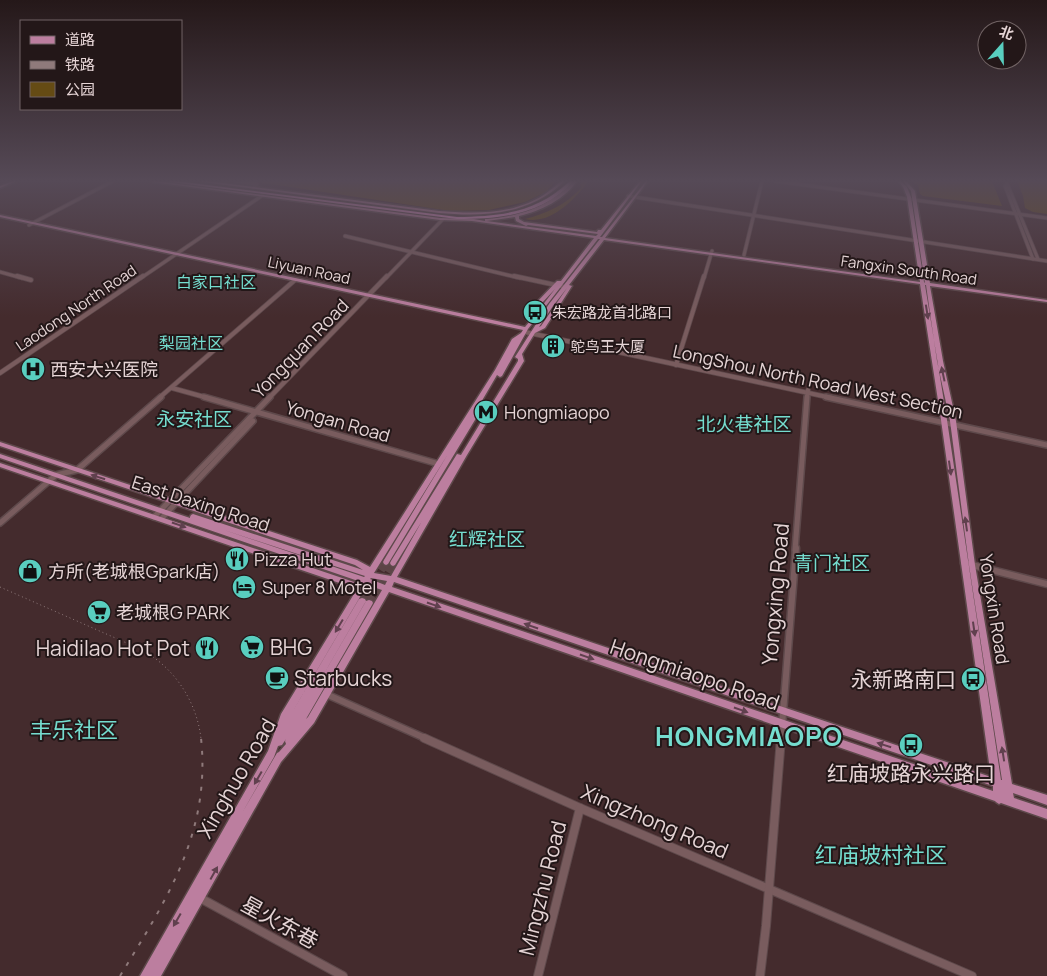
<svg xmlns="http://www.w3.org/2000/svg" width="1047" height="976" viewBox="0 0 1047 976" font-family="Manrope,'Noto Sans SC',sans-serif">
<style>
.green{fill:#654b14}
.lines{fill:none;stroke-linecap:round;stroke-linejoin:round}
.major-tunnel{stroke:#5c4446;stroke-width:8;stroke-dasharray:8 4;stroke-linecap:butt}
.minor-far4-casing{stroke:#5e494b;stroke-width:4.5}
.minor-far3-casing{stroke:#5e494b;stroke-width:5.5}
.minor-far2-casing{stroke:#5e494b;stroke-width:8}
.minor-far1-casing{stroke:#5e494b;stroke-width:9}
.minor-casing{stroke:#5e494b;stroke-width:10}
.major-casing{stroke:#5e494b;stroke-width:3}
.highway-casing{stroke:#5e494b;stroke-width:2}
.minor-far4{stroke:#795c5e;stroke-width:3}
.minor-far3{stroke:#795c5e;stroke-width:4}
.minor-far2{stroke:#795c5e;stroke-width:5}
.minor-far1{stroke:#795c5e;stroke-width:6}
.minor{stroke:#795c5e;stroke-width:8}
.major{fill:#bc7e9f;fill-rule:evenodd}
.highway{fill:#e895cb;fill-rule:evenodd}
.rail-far1{stroke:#8f7a7b;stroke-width:1;stroke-dasharray:1 3;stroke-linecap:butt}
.rail{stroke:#8f7a7b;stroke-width:2;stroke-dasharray:4 8;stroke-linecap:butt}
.oneway{fill:#60404e}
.labels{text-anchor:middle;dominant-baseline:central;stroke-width:4;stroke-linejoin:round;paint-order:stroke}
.far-street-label{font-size:15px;fill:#e5d4d5;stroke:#231718}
.far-poi-label{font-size:15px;fill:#e5d4d5;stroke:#231718;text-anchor:start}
.far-neighbourhood-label{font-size:16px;fill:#75ddcf;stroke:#231718}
.street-label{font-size:18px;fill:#e5d4d5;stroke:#231718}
.poi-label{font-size:18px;fill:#e5d4d5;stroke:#231718;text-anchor:start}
.neighbourhood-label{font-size:19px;fill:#75ddcf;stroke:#231718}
.near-street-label{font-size:21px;fill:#e5d4d5;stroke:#231718}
.near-poi-label{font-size:21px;fill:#e5d4d5;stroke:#231718;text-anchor:start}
.near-neighbourhood-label{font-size:22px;fill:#75ddcf;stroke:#231718}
.near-district-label{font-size:26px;font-weight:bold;letter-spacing:1px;fill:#75ddcf;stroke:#231718}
</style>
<rect width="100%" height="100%" fill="#442b2d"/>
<!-- green -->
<g class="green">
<path d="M250,181H556L546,192L525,202L489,210L450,211Z"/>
<path d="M583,181H589C574,199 552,225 525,219C547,213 566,205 582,187L580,185Z"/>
<path d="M911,181H992L1002,206L923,196L920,194L918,185Z"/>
<path d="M1017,181H1047V214L1033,212L1025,208L1023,196Z"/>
</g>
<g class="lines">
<!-- major-tunnel -->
<g class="major-tunnel">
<path d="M362,601L386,562"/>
<path d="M369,603L393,563"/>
</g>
<!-- minor-far4 casing -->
<g class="minor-far4-casing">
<g id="minor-far4">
<path d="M235,181L257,184L253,188"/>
<path d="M775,181L1047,218"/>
<path d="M1006,181L1038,259"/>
<path d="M1005,186L1033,259"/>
<path d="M628,196L1047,261"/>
<path d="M29,225L113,181"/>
<path d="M345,236L520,278"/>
<path d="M744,255L762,181"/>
<path d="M0,272L22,278"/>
<path d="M141,278L263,195"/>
<path d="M386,278L443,219"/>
<path d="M704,278L712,251"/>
</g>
</g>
<!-- minor-far3 casing -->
<g class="minor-far3-casing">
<g id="minor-far3">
<path d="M17,276L31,280"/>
<path d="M514,276L565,287"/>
<path d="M525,332L832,398"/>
<path d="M676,365L704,276"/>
<path d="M0,373L143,276"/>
<path d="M172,388L208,398"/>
<path d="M159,398L295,280"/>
<path d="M269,398L387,276"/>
<path d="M807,398L808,390"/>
</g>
</g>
<!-- minor-far2 casing -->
<g class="minor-far2-casing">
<g id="minor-far2">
<path d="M204,397L439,464"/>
<path d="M826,397L1047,445"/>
<path d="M154,517L270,397"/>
<path d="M161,519L253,421"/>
<path d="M0,523L56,475L77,470L161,397"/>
<path d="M795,550L807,397"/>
</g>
</g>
<!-- minor-far1 casing -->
<g class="minor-far1-casing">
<g id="minor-far1">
<path d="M964,563L1047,584"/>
<path d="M326,694L427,739"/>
<path d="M781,739L796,548"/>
</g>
</g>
<!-- minor casing -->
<g class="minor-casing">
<g id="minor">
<path d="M424,738L580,808L972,976"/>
<path d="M200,898L343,976"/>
<path d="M538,976L580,808"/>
<path d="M760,976L766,926L781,738"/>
</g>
</g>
<!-- major casing -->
<g class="major-casing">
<g id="major">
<path d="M13,181H17L0,188V186Z"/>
<path d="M150,181H157L440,218L474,219L485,221V219H486C522,216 548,207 574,181H577C565,199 541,211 519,216V219L524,222L597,232L598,230H601L640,181H642L600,237H602L646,181H648L605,238L920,282L907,197L903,187L898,181H901L907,187L911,197L924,282L925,283L911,191L903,181H906L915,191L930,283L1047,300V302L930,286L943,361L956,421L975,565L1012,784L1047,795V805L1013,793L1014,798L1047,809V819L1001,803L999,804L996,802L995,801L389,592L314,723L281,762L161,976H140L268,751L281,714L357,589L0,467V463L360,584L361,582L0,458V454L190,518V517L191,515L193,514L363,570L355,565L0,446V442L357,560L370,567L495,370L512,339L521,333L523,330L0,217V215L525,327L531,320H527V319L537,302L557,281H561L594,238L472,221L440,220L152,182ZM515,217L516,221L526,226L528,225L598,234L596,236L487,221ZM598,239H600L549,304L515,357L518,359V361L461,455L457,454L391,561L390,563L391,565L393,566L395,565L422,521L391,576L374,573L448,454L384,560L383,562L384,564L386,565L388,564L484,405L483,404H480L497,375L500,377L502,376L528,329ZM604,240L920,284L941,420L991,777L397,577L467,455L524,361L522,354L535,333L545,328L572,286L569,285ZM925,285H926L937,361L950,421L969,565L1002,780H1001L947,420ZM567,288L541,326L539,327L553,306ZM555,289L532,319L541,304ZM224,530L365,576L364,577ZM371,578L387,581L385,585L370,579ZM394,582L993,786V791L392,587ZM367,585L382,590L308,717L306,719L372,605L373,603L372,601L369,600L366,601L311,696L365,603L366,601L365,599L362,598L359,599L287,721ZM286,739L285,741L286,744L279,752L277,753L242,813L274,757L278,746L282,745Z"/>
<path d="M200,181H207L439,211C476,214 518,215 549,191C554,188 557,184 561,181H565C529,215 485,217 439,213L202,182Z"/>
</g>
</g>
<!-- highway casing -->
<g class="highway-casing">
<path id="highway" d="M168,181H176L457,217C502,216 536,213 570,181H574C542,215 501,219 457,219L170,182Z"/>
</g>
<!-- minor-far4 -->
<use href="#minor-far4" class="minor-far4"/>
<!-- minor-far3 -->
<use href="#minor-far3" class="minor-far3"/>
<!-- minor-far2 -->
<use href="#minor-far2" class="minor-far2"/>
<!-- minor-far1 -->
<use href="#minor-far1" class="minor-far1"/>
<!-- minor -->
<use href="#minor" class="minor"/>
<!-- major -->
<use href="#major" class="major"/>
<!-- highway -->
<use href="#highway" class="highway"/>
<!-- rail-far1 -->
<path class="rail-far1" d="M0,587L138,648C173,665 197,701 201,739"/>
<!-- rail -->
<path class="rail" d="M120,976C167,899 211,832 201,738"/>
</g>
<!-- one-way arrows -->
<defs><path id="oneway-solid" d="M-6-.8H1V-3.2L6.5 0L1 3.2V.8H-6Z" transform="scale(1.25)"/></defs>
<g class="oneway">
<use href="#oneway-solid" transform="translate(927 312) rotate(81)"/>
<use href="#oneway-solid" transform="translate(943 374) rotate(-102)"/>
<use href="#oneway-solid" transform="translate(950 468) rotate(82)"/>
<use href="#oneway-solid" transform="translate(98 477) rotate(-162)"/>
<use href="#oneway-solid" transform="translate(966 524) rotate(-98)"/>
<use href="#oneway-solid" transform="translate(179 525) rotate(19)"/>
<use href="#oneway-solid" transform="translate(434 605) rotate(19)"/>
<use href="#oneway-solid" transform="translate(339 626) rotate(121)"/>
<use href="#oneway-solid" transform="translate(531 626) rotate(-161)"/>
<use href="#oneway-solid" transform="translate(974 629) rotate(82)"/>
<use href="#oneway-solid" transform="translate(587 657) rotate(19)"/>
<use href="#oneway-solid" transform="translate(741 710) rotate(19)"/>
<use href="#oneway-solid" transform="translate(884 745) rotate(-162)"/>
<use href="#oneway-solid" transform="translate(1003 754) rotate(-99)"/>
<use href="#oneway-solid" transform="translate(258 778) rotate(120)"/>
<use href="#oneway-solid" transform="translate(214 873) rotate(-61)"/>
<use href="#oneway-solid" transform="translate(177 920) rotate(120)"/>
</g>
<!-- sky -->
<linearGradient id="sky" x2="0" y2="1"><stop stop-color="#251819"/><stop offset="0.57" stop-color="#564a57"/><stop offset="1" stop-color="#564a57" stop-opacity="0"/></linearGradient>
<rect width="1047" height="317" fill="url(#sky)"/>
<!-- icons -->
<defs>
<g id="bus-disc" transform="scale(1.25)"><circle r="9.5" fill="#59cebf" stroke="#231718"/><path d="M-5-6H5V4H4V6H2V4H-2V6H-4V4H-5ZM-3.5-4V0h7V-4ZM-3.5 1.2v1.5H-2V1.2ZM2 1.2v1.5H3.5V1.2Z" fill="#111"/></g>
<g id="building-disc" transform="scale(1.25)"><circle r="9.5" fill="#59cebf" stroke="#231718"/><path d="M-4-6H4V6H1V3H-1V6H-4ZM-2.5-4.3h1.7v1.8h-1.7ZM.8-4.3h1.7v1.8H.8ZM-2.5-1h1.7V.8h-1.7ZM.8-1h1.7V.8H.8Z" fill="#111"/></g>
<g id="hospital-disc" transform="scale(1.25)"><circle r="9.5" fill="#59cebf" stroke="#231718"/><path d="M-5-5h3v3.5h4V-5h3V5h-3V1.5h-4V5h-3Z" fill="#111"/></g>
<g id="metro-disc" transform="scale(1.25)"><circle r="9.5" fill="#59cebf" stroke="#231718"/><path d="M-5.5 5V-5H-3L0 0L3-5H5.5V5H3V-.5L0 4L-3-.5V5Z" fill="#111"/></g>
<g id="restaurant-disc" transform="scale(1.25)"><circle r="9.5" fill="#59cebf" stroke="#231718"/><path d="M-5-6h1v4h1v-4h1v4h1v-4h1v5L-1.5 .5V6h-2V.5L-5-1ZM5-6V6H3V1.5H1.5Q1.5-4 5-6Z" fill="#111"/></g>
<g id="shop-disc" transform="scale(1.25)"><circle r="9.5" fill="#59cebf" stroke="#231718"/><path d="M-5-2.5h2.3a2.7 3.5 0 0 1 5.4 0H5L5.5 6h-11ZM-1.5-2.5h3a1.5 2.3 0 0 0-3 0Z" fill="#111"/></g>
<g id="hotel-disc" transform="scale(1.25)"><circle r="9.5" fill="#59cebf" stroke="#231718"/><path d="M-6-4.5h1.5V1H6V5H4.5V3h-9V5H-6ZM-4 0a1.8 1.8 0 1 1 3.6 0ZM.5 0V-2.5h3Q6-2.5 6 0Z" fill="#111"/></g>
<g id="supermarket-disc" transform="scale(1.25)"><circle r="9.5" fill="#59cebf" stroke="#231718"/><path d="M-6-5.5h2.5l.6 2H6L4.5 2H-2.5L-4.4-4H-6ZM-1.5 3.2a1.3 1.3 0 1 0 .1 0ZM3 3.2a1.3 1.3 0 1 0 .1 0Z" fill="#111"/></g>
<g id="cafe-disc" transform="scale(1.25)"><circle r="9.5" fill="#59cebf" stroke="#231718"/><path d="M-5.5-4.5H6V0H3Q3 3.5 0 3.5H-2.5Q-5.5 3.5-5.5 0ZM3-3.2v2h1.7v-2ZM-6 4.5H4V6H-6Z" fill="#111"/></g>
</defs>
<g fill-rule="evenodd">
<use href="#bus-disc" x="535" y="312"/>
<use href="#building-disc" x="553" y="346"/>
<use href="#hospital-disc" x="33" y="369"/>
<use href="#metro-disc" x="486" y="412"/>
<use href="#restaurant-disc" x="237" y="559"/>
<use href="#shop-disc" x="30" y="571"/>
<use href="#hotel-disc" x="244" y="587"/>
<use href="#supermarket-disc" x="99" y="612"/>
<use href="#supermarket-disc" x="252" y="647"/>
<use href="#restaurant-disc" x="207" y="648"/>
<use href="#cafe-disc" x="277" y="678"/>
<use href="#bus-disc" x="973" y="679"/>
<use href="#bus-disc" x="911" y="745"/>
</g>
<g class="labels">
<!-- far-street labels -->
<g class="far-street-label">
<text transform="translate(309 270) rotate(12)">Liyuan Road</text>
<text transform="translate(909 270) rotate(8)">Fangxin South Road</text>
<text transform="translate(76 308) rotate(-34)">Laodong North Road</text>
</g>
<!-- far-poi labels -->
<g class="far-poi-label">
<text x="552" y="312">朱宏路龙首北路口</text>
<text x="570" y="346">鸵鸟王大厦</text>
</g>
<!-- far-neighbourhood labels -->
<g class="far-neighbourhood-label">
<text x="216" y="282">白家口社区</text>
<text x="191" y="343">梨园社区</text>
</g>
<!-- street labels -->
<g class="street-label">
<text transform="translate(300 348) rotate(-46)">Yongquan Road</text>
<text transform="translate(818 381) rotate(12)">LongShou North Road West Section</text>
<text transform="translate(338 421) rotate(16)">Yongan Road</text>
<text transform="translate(201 503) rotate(18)">East Daxing Road</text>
<text transform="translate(995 609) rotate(81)">Yongxin Road</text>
</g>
<!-- poi labels -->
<g class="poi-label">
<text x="50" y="369">西安大兴医院</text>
<text x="504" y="412">Hongmiaopo</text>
<text x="254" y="559">Pizza Hut</text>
<text x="48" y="571">方所(老城根Gpark店)</text>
<text x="262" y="587">Super 8 Motel</text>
<text x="116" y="612">老城根G PARK</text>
</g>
<!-- neighbourhood labels -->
<g class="neighbourhood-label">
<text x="194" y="419">永安社区</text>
<text x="744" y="424">北火巷社区</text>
<text x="487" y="539">红辉社区</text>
<text x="832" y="563">青门社区</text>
</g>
<!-- near-street labels -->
<g class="near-street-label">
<text transform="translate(775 594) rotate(-85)">Yongxing Road</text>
<text transform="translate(695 674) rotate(19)">Hongmiaopo Road</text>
<text transform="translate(236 778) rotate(-60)">Xinghuo Road</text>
<text transform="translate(655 821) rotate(23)">Xingzhong Road</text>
<text transform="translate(542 888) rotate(-76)">Mingzhu Road</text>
<text transform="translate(280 922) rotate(29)">星火东巷</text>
</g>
<!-- near-poi labels -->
<g class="near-poi-label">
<text x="270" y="647">BHG</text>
<text x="190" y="648" text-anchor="end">Haidilao Hot Pot</text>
<text x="294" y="678">Starbucks</text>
<text x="956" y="679" text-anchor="end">永新路南口</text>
<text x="911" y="773" text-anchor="middle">红庙坡路永兴路口</text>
</g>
<!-- near-neighbourhood labels -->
<g class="near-neighbourhood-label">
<text x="74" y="730">丰乐社区</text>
<text x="881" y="855">红庙坡村社区</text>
</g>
<!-- near-district labels -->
<g class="near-district-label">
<text x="749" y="736">HONGMIAOPO</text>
</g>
</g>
<!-- legend -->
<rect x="20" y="20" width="162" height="90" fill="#231718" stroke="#716364"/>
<rect x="30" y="36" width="25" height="8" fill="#bc7e9f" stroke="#716364"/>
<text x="65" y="45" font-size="15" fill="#e5d4d5">道路</text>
<rect x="30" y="61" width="25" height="8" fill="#8f7a7b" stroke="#716364"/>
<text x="65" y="70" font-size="15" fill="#e5d4d5">铁路</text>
<rect x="30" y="82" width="25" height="15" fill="#654b14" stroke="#716364"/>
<text x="65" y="95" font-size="15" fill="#e5d4d5">公园</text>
<!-- north arrow -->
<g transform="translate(1002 45) rotate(20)"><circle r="24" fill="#231718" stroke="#716364"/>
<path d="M0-4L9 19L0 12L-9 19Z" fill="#59cebf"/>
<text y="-8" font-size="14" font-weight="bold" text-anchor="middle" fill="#e5d4d5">北</text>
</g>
</svg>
